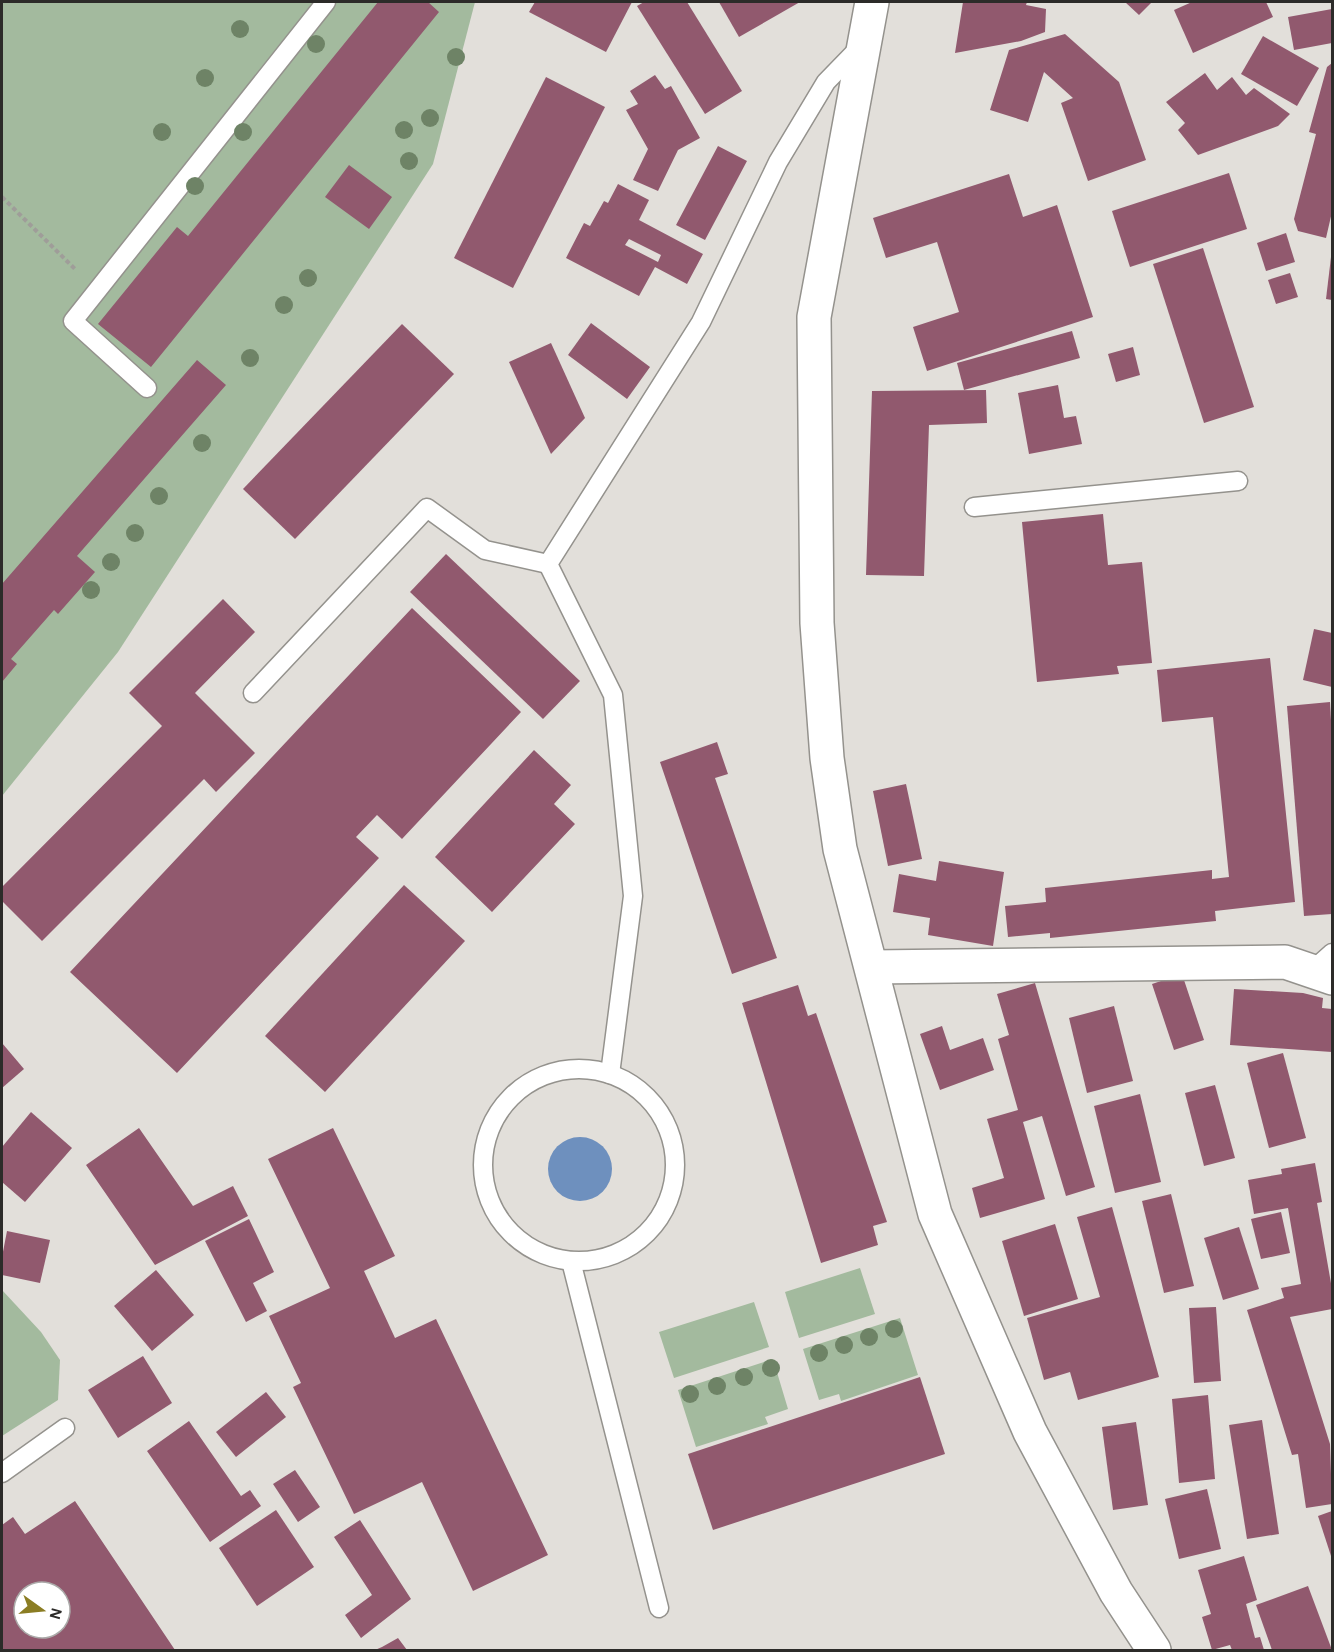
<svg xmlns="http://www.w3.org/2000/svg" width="1334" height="1652" viewBox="0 0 1334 1652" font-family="'Alegreya Sans',sans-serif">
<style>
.green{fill:#a3ba9e}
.water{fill:#6e90be}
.building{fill:#91596e;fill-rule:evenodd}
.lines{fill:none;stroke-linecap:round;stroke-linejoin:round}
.service-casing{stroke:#94928d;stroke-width:21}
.minor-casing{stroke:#94928d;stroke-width:36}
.tertiary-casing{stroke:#94928d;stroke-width:36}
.path{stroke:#9f9d99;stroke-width:4;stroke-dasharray:4.5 3;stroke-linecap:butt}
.service{stroke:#fff;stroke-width:18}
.minor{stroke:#fff;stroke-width:33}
.tertiary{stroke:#fff;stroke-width:33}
.tree{fill:#6e8366}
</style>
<rect width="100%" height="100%" fill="#e2dfda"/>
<!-- green -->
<g class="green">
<path d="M2,2H475L433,164L118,652L2,796Z"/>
<path d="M860,1268L875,1314L799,1338L785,1292Z"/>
<path d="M2,1290L41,1332L60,1360L58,1400L2,1436Z"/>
<path d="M754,1302L769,1347L674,1378L659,1332Z"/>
<path d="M900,1318L918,1375L841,1401L839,1394L819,1400L803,1349Z"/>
<path d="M773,1359L788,1409L765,1417L768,1424L696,1447L678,1390Z"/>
</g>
<!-- water -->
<circle class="water" cx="580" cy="1169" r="32"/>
<!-- building -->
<g class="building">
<path d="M378,2H428L439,12L151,367L98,324L177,227L188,236Z"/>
<path d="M535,2H632L606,52L529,12Z"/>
<path d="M644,2H687L742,91L705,114L637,6Z"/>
<path d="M719,2H800L739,37Z"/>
<path d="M963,2H1027L1026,5L1046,9L1045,32L1021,41L955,53Z"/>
<path d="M1125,2H1152L1139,15Z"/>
<path d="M1192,2H1266L1273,17L1193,53L1174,10Z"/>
<path d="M1332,9V43L1294,50L1288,17Z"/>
<path d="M1065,34L1119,82L1146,160L1088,181L1061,103L1073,98L1044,72L1028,122L990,110L1009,50Z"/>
<path d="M1263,36L1319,68L1297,106L1241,74Z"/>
<path d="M1332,63V212L1326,238L1298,231L1294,219L1316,134L1309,132L1327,67Z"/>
<path d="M1205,73L1217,90L1232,77L1246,95L1254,88L1290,114L1278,126L1198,155L1178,130L1185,123L1166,102Z"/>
<path d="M655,75L665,89L671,86L700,138L678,150L658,191L633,180L648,149L626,110L638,104L630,91Z"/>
<path d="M546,77L605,107L513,288L454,258Z"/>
<path d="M718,146L747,161L705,240L676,225Z"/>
<path d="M349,165L392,197L369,229L325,197Z"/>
<path d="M1229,173L1247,229L1130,267L1112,211Z"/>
<path d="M1009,174L1023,217L1057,205L1093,317L927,371L913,327L959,312L937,242L886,258L873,218Z"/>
<path d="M618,184L649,200L639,220L703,254L687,284L655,267L639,296L566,258L584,223L590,226L604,201L608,203ZM629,239L661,255L658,262L625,245Z"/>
<path d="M1286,233L1295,262L1266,271L1257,243Z"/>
<path d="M1203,248L1254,407L1204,423L1153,264Z"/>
<path d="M1331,257H1332V300L1326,299Z"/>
<path d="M1290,273L1298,297L1276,304L1268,280Z"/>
<path d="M591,323L650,367L627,399L568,355Z"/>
<path d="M402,324L454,374L295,539L243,489Z"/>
<path d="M1072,331L1080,358L964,390L957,363Z"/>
<path d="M551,343L585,418L551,454L509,362Z"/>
<path d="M1133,347L1140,375L1116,382L1108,354Z"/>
<path d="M197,360L226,385L77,556L95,572L58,614L54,610L11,659L17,664L2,682V584Z"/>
<path d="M1058,385L1064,418L1076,416L1082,444L1029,454L1018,393Z"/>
<path d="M986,390L987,423L929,425L924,576L866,575L872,391Z"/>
<path d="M1103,514L1108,565L1142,562L1152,663L1117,666L1119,674L1037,682L1022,522Z"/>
<path d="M446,554L580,681L543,719L410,592Z"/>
<path d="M223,599L255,632L195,693L255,753L216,792L204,779L42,941L2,901V887L162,726L129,693Z"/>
<path d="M412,608L521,712L402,839L377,815L356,837L379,858L177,1073L70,972Z"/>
<path d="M1314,629L1332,633V687L1303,680Z"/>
<path d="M1270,658L1295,902L1215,911L1216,921L1050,938V933L1008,937L1005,906L1046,902L1045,888L1212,870V879L1229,877L1213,717L1162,722L1157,670Z"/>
<path d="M1330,702L1332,739V914L1304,916L1287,706Z"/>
<path d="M717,742L728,774L715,778L777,958L732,974L660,762Z"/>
<path d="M534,750L571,785L554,804L575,824L492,912L435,857Z"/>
<path d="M906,784L922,859L888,866L873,791Z"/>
<path d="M939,861L1004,872L993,946L928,935L930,918L893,912L899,874L936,881Z"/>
<path d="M404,885L465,941L325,1092L265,1036Z"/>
<path d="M1182,974L1204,1040L1174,1050L1152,984Z"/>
<path d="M1035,983L1095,1187L1066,1196L1042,1116L1023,1122L1045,1199L980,1218L972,1188L1004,1178L987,1119L1018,1110L998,1039L1009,1035L997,994Z"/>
<path d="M798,985L808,1016L816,1013L887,1222L873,1226L878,1245L821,1263L742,1003Z"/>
<path d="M1234,989L1303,993L1323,998L1322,1008L1332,1009V1052L1230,1045Z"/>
<path d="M1114,1006L1133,1081L1087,1093L1069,1018Z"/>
<path d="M942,1026L950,1050L983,1038L994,1070L940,1090L920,1034Z"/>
<path d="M2,1043L24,1069L2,1088Z"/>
<path d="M1283,1053L1306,1138L1269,1148L1247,1063Z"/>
<path d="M1215,1085L1235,1158L1204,1166L1185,1093Z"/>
<path d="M1140,1094L1161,1182L1115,1193L1094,1106Z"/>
<path d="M31,1112L72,1148L25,1202L2,1182V1147Z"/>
<path d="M139,1128L193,1206L233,1186L248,1216L155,1265L86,1165Z"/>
<path d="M333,1128L395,1256L364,1271L395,1338L436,1319L548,1555L473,1591L422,1482L354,1514L293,1387L301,1383L269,1316L330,1288L268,1159Z"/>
<path d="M1315,1163L1322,1202L1317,1203L1332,1289V1309L1290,1317L1330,1444L1332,1504L1306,1508L1298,1454L1292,1455L1247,1310L1284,1298L1281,1288L1301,1284L1288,1208L1254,1214L1248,1180L1282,1174L1281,1169Z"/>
<path d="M1171,1194L1194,1286L1164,1293L1142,1201Z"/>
<path d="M1112,1207L1159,1377L1078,1400L1070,1372L1044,1380L1027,1318L1100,1297L1077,1217Z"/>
<path d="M1281,1212L1290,1253L1261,1259L1251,1219Z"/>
<path d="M249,1219L274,1272L253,1283L267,1311L246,1322L205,1241Z"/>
<path d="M1055,1224L1078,1299L1024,1316L1002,1241Z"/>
<path d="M1239,1227L1259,1289L1223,1300L1204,1238Z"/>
<path d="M7,1231L50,1240L40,1283L2,1275V1257Z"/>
<path d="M156,1270L194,1315L152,1351L114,1306Z"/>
<path d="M1216,1307L1221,1381L1194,1383L1189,1308Z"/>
<path d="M143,1356L172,1403L118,1438L88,1390Z"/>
<path d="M920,1377L945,1454L713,1530L688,1454Z"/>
<path d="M266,1392L286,1417L236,1457L216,1432Z"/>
<path d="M1208,1395L1215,1479L1179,1483L1172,1399Z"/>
<path d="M1262,1420L1279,1534L1247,1539L1229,1425Z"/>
<path d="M189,1421L241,1496L250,1490L261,1506L210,1542L147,1451Z"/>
<path d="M1136,1422L1148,1505L1113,1510L1102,1427Z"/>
<path d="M295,1470L320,1507L298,1522L273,1484Z"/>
<path d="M1207,1489L1221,1549L1179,1559L1165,1499Z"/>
<path d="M75,1501L175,1650H2V1525L13,1517L25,1534ZM24,1592H60V1628H24Z"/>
<path d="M276,1510L314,1567L257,1606L219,1548Z"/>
<path d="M1332,1511V1559L1318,1516Z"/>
<path d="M360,1520L411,1599L361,1638L345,1615L372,1595L334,1537Z"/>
<path d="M1244,1556L1257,1600L1246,1604L1255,1638L1260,1637L1264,1650H1232L1230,1645L1212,1650L1202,1617L1211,1614L1198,1570Z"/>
<path d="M1308,1586L1332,1650H1272L1256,1605Z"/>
<path d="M398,1638L407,1650H375L382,1647Z"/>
</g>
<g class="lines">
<!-- service casing -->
<g class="service-casing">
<g id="service">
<path d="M147,388L73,321L326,2"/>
<path d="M974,507L1238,481"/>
<path d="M253,693L427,508L485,550L548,564"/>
<path d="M1313,970L1332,953"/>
<circle cx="579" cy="1165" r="96"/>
<path d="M610,1074L633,896L613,695L548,564L701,322L778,162L826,82L860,47"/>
<path d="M571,1261L659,1608"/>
<path d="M2,1473L65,1428"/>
</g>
</g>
<!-- minor casing -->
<g class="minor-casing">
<path id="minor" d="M872,967L1285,962L1332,978"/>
</g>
<!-- tertiary casing -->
<g class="tertiary-casing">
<path id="tertiary" d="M872,2L814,317L817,623L827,758L840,849L935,1214L1030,1432L1116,1592L1154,1650"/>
</g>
<!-- path -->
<path class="path" d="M2,197L76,270"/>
<!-- service -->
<use href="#service" class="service"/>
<!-- minor -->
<use href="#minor" class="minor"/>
<!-- tertiary -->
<use href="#tertiary" class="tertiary"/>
</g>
<!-- trees -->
<g class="tree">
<circle cx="240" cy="29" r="9"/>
<circle cx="316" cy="44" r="9"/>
<circle cx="456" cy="57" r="9"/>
<circle cx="205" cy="78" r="9"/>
<circle cx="430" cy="118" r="9"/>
<circle cx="404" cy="130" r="9"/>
<circle cx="162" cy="132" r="9"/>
<circle cx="243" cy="132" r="9"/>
<circle cx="409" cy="161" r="9"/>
<circle cx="195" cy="186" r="9"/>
<circle cx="308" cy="278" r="9"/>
<circle cx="284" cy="305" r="9"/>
<circle cx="250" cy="358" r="9"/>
<circle cx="202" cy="443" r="9"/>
<circle cx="159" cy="496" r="9"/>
<circle cx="135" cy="533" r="9"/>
<circle cx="111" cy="562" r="9"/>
<circle cx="91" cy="590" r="9"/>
<circle cx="894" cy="1329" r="9"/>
<circle cx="869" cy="1337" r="9"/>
<circle cx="844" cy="1345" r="9"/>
<circle cx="819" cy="1353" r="9"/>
<circle cx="771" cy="1368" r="9"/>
<circle cx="744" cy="1377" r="9"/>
<circle cx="717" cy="1386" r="9"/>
<circle cx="690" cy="1394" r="9"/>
</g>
<!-- border -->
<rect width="1334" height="1652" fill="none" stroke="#2c2b29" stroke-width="6"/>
<!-- north arrow -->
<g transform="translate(42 1610) rotate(105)"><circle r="28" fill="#ffffff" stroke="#abaaa9" stroke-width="1.5"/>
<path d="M0-4.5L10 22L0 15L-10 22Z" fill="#8b7d23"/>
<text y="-9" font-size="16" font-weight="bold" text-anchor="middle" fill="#2c2b29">N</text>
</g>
</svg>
